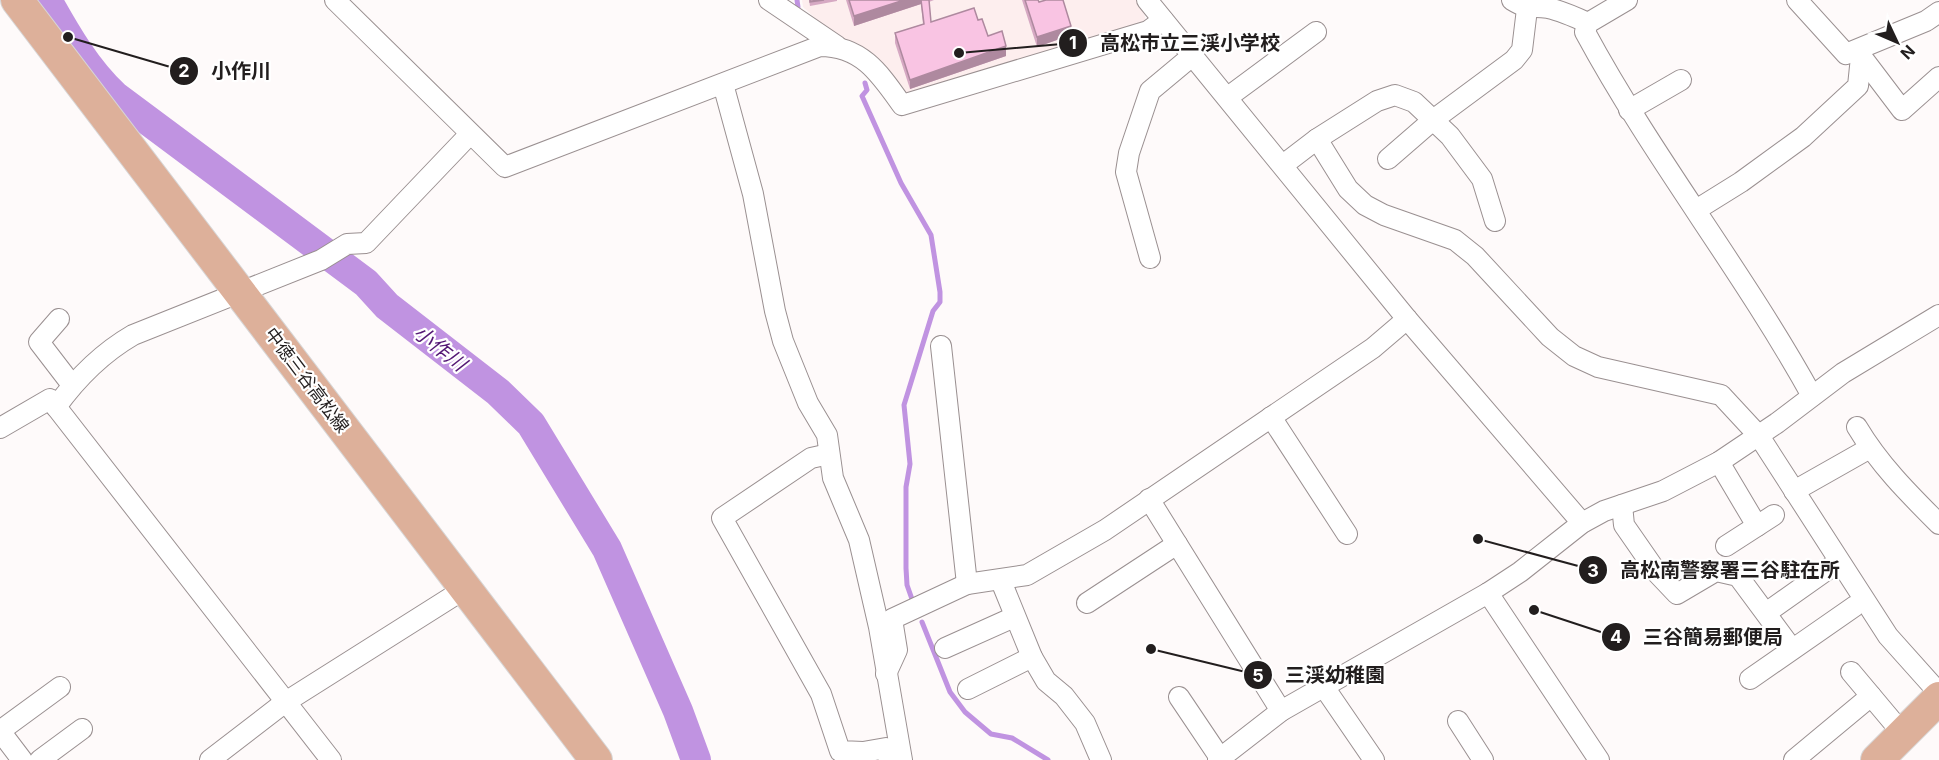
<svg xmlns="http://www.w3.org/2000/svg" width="1939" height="760" viewBox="0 0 1939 760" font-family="Inter,'Noto Sans JP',sans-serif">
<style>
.built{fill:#fdeeee}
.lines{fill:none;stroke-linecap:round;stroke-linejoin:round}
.stream{stroke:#c093e1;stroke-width:5}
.river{stroke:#c093e1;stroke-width:30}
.minor-casing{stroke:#9a9091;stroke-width:22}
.primary-casing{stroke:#d7d6d6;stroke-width:34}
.minor{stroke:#fff;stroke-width:20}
.primary{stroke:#ddb09a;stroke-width:32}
.wall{fill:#d6a9c3}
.shaded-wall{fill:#ae899f}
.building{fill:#f9c4e3;stroke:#ae899f;stroke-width:1.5}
.labels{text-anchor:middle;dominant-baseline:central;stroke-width:4.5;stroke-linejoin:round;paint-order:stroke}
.street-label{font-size:18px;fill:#221e1e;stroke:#fff}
.water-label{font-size:20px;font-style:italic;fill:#531774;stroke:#fff}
.leader{fill:none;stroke:#221e1e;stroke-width:2}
.callout-dot{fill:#221e1e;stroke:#fff;stroke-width:2}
.mark-label{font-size:18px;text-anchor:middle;font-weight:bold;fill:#fff}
.callout-label{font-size:20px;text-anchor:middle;font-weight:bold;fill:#221e1e;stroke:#fff;stroke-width:4.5;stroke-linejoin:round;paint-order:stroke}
</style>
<rect width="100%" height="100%" fill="#fefafa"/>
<!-- built -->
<path class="built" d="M802,0H1137L1143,7L1147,27L909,98L882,63L843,43L803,7Z"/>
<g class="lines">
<!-- stream -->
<g class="stream">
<path d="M797,0L798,7"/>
<path d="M865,83L867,90L862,96L901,183L931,235L940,292V302L933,311L904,405L910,464L906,487V568L907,585L913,602"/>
<path d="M922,622L950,692L965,712L991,734L1012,738L1048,760"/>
</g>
<!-- river -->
<path class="river" d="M47,0C66,34 86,69 115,96L366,283L387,306L498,392L531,424L607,549L678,711L696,760"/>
<!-- minor casing -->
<g class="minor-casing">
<g id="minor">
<path d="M335,0L505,167L820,46C862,46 880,74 902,105L1148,31L1163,20"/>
<path d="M769,0L837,46"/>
<path d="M1147,0L1407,319L1582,523"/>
<path d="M1512,0C1530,11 1530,5 1548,8C1562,11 1575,17 1588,23"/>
<path d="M1627,0L1588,23L1585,32C1653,158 1743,271 1812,396"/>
<path d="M1797,0L1846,54L1926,21L1939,12"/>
<path d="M1858,52L1902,110L1939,77"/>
<path d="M723,84L753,194L775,311L783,341L808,403L827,435L833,478L859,540L879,627L902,760"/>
<path d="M1228,97L1316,32"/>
<path d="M1629,110L1681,80"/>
<path d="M1317,139L1348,189L1365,205L1384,215L1455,240L1475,256L1550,337L1574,356L1598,367L1721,395L1759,436L1888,636L1939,693"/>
<path d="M1388,159L1433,120L1514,60L1522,50L1527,9"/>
<path d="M1283,165L1317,139L1377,101L1395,95L1414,102L1450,136L1482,179L1495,221"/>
<path d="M1696,210L1741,182L1803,137L1858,86L1861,57"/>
<path d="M1150,258L1126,172L1129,153L1150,91L1192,56"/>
<path d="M59,319L39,342L72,385"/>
<path d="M941,346L967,584"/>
<path d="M56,407C77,378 102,353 133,335L321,260L347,244L366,243L470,134"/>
<path d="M1271,417L1347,534"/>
<path d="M1857,427C1879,464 1908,493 1939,524"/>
<path d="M0,428L50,399L331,760"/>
<path d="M829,454L811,458L722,518L821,694L840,751L863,752L886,748L889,760"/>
<path d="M1719,462L1757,526"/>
<path d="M1794,491L1870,448"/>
<path d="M1149,499L1281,711"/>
<path d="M1622,505L1624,525L1658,574L1677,594L1716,571L1738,576L1792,649"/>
<path d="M1726,546L1774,515"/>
<path d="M1001,581L1032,657L1046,681L1064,696L1085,723L1101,760"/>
<path d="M1488,593L1599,760"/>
<path d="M1087,603L1177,544"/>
<path d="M1766,613L1831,567"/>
<path d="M945,648L1014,617"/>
<path d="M1851,672L1903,734"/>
<path d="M886,674L897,650L892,619L967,584L1027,575L1105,530L1373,348L1407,319"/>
<path d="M1750,679L1855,606"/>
<path d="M1324,687L1374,760"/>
<path d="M968,689L1032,657"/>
<path d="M1179,697L1220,758"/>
<path d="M1458,721L1483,760"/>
<path d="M0,731L60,687"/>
<path d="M0,731L22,760"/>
<path d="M40,760L82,729"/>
<path d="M210,760L284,703L466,588"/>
<path d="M1218,760L1281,711L1488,593L1520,572L1582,523L1604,511L1663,491L1719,462L1777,423L1843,373L1939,315"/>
<path d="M1794,760L1871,696"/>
</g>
</g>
<!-- primary casing -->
<g class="primary-casing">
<g id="primary">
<path d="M17,0L596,760"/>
<path d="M1877,760L1939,698"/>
</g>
</g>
<!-- minor -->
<use href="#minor" class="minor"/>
<!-- primary -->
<use href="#primary" class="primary"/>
</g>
<!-- wall -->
<g class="wall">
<path d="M809,0H837V1L810,6Z"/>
<path d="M846,0H934L929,2L931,22L978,20L988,36L1006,56L910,89L895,43V33L923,24L921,4L854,26Z"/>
<path d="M1022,0H1038L1039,2L1071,35L1037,47Z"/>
</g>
<!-- shaded-wall -->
<g class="shaded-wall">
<path d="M904,0H921V4L854,26V16Z"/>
<path d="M1071,26V35L1037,47V37Z"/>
<path d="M1006,46V56L910,89V80Z"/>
</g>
<!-- building -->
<g class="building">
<path d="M810,0H824L810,2Z"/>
<path d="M849,0H904L854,16Z"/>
<path d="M921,0H929L931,22L974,8L978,20L982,19L988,36L1002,31L1006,46L910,80L895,33L924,24Z"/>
<path d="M1025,0H1038L1039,2L1046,0H1063L1071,26L1037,37Z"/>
</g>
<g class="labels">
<!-- street labels -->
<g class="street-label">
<text transform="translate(307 380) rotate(53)">中徳三谷高松線</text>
</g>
<!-- water labels -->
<g class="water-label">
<text transform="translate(440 348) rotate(38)">小作川</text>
</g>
</g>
<!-- callouts -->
<path class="leader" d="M959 53L1073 43M68 37L184 71M1478 539L1593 570M1534 610L1616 637M1151 649L1258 675"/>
<g class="callout-dot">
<circle cx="959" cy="53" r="6"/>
<circle cx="68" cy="37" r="6"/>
<circle cx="1478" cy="539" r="6"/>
<circle cx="1534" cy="610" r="6"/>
<circle cx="1151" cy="649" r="6"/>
<circle cx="1073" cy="43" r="15"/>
<circle cx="184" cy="71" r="15"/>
<circle cx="1593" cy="570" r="15"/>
<circle cx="1616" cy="637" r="15"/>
<circle cx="1258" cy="675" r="15"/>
</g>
<g class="mark-label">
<text x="1073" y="49">1</text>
<text x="184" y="77">2</text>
<text x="1593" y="577">3</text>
<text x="1616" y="643">4</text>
<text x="1258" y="682">5</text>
</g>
<g class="callout-label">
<text x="1190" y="50">高松市立三渓小学校</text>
<text x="241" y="78">小作川</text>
<text x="1730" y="577">高松南警察署三谷駐在所</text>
<text x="1713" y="644">三谷簡易郵便局</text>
<text x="1335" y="682">三渓幼稚園</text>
</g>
<!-- north arrow -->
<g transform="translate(1897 42) rotate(134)" stroke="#ffffff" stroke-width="4.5" paint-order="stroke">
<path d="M0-4.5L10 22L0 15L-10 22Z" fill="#221e1e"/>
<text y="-9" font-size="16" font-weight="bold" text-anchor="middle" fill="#221e1e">N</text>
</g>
</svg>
